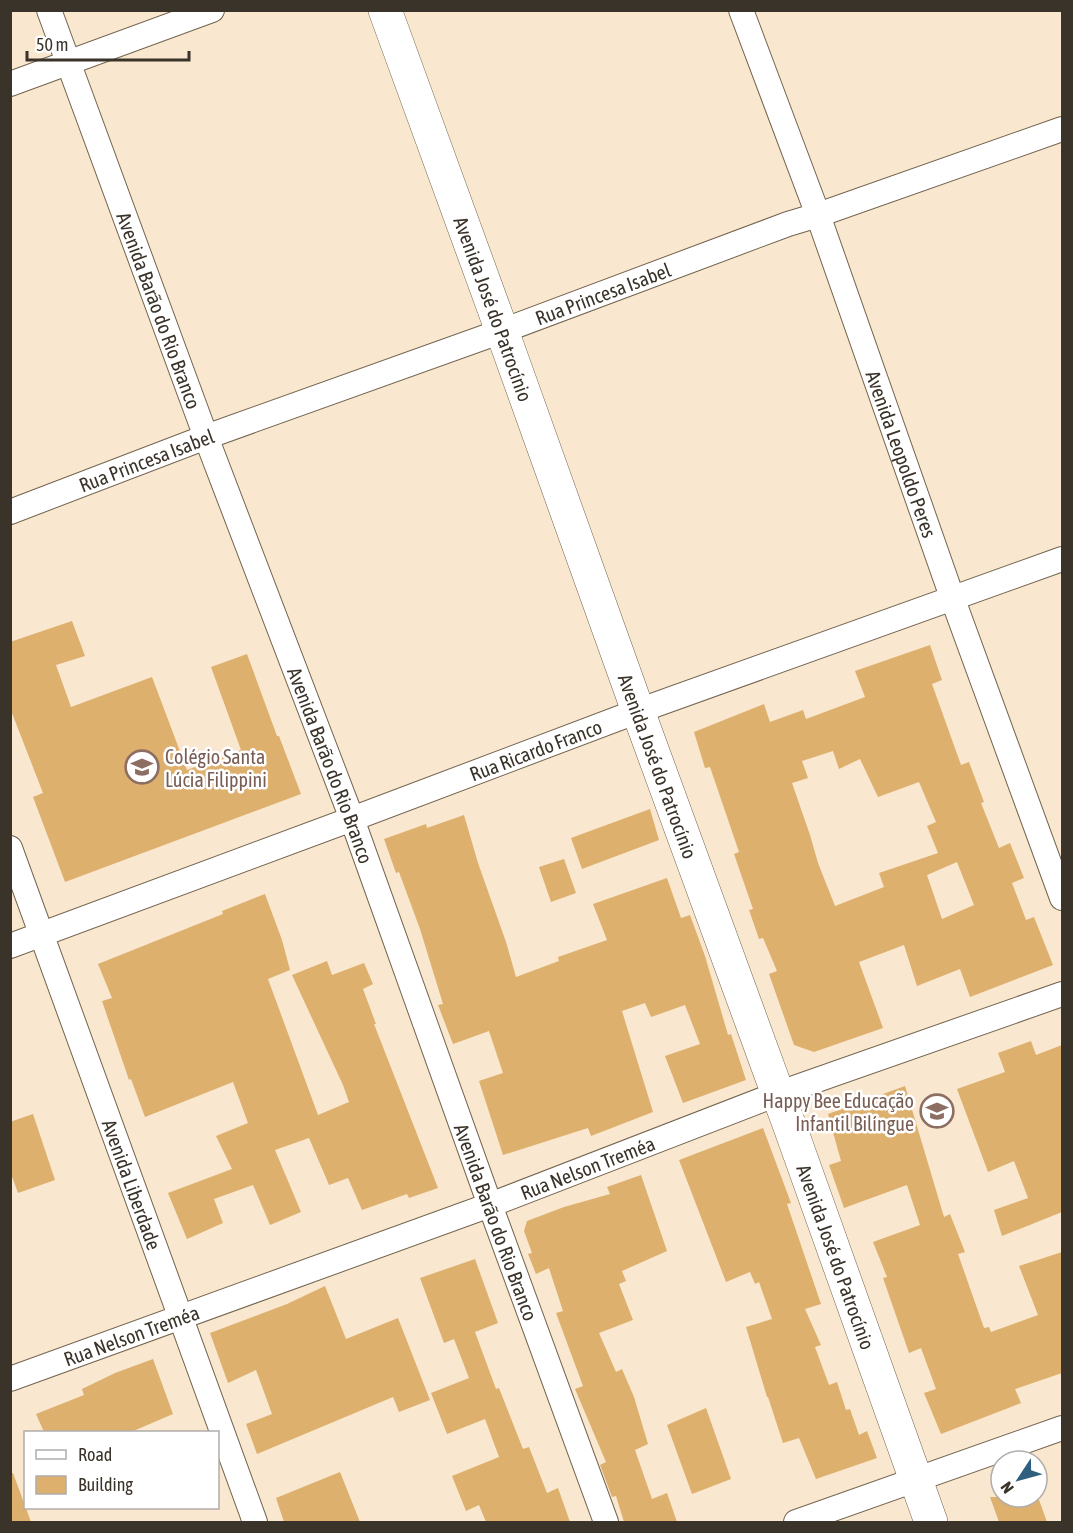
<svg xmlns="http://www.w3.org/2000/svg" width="1073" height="1533" viewBox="0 0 1073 1533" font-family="'Asap Condensed',sans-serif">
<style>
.building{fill:#deb06d;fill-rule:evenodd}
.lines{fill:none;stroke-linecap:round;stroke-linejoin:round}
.street-casing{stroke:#73644f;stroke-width:26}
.secondary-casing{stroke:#73644f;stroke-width:34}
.street{stroke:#fff;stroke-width:24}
.secondary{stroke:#fff;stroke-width:33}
.labels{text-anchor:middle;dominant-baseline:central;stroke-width:5;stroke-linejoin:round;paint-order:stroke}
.street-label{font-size:20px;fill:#3a332a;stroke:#fff}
.education-label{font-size:20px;fill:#785e54;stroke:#fff;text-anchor:start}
</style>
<rect width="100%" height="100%" fill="#f9e7cf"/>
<!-- building -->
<g class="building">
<path d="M72,621L85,656L56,665L71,707L152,677L187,770L241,750L211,667L247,654L277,736H279L301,794L65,882L33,797L43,793L10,708V642Z"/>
<path d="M930,645L942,680L932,684L961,765L969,762L984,802L981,803L999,848L1010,843L1024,878L1012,883L1026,920L1034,917L1053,965L970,997L960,969L917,986L904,945L859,962L883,1028L814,1052L794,1045L769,974L777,971L763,938L759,939L749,910L753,909L734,854L739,852L710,767L705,768L694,732L764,704L770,722L803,710L806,719L865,697L855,671ZM833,751L839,769L860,759L878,797L919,782L936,822L927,826L938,853L879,873L884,887L835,906L818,863L810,835L792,783L808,778L802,761ZM957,862L974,905L942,919L927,875Z"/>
<path d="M650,809L659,840L582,869L571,838Z"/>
<path d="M464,815L478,863L506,942L516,977L559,961L558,957L607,940L593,904L667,878L681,918L690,915L705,956L728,1035L731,1034L746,1080L683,1103L665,1056L700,1044L685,1005L651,1017L645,1003L622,1011L653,1112L591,1136L588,1128L503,1155L479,1081L503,1073L489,1031L453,1044L438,1005L443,1004L420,929L399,872L396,873L384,839L426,824L427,828Z"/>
<path d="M564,859L576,893L551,902L539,867Z"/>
<path d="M265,894L282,940L290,970L268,979L318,1115L349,1102L343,1085L292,975L327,961L332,975L364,963L373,984L363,989L376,1024H374L438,1188L409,1198L407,1194L362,1210L348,1178L329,1185L309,1138L275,1150L301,1212L270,1225L253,1185L214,1199L223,1223L187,1239L168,1193L232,1169L216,1136L248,1123L233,1082L145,1117L131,1079L129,1080L102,1001L112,998L98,964L223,914L222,911Z"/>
<path d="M1031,1041L1036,1055L1062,1045V1212L1002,1236L994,1210L1028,1198L1014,1161L988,1172L957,1089L1005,1072L998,1053Z"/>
<path d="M905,1086L944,1217L950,1214L965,1252L958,1254L984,1328L989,1327L991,1332L1038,1315L1019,1266L1062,1252V1373L1015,1389L1021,1403L941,1434L924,1393L936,1389L921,1348L909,1353L883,1278L887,1277L873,1242L920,1225L907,1185L844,1208L829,1165L841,1161L828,1114Z"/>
<path d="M33,1114L55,1180L18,1193L10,1171V1122Z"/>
<path d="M763,1128L791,1203L787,1204L821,1304L805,1309L821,1345L815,1347L829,1385L837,1382L846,1410L850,1409L859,1435L867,1431L877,1458L816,1479L799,1438L783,1443L768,1397H767L746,1327L772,1319L759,1282L755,1284L750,1272L726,1282L679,1160Z"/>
<path d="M641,1175L667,1251L622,1271L626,1281L619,1284L633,1320L599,1333L616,1372L622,1369L634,1397L648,1444L635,1450L652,1499L667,1493L677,1522H624L616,1496L612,1497L600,1465L606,1462L575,1389L583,1386L556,1313L563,1311L549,1268L536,1274L528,1254L532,1253L524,1231L527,1221L564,1207L610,1194L607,1187Z"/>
<path d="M475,1259L498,1323L475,1332L496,1389L499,1388L523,1449L529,1447L547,1493L558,1488L570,1522H486L479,1505L466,1511L452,1476L499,1457L485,1419L447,1434L431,1393L469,1378L454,1339L444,1343L420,1278Z"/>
<path d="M325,1286L346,1339L398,1318L430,1400L399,1412L393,1397L257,1454L246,1424L272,1414L256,1370L228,1383L210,1333L287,1304Z"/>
<path d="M153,1359L173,1414L131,1432H44L36,1414L84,1395L82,1389L115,1373Z"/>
<path d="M706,1408L731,1479L692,1494L667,1425Z"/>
<path d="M340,1472L360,1522H284L276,1498Z"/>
<path d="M10,1473H13L31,1522H10Z"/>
<path d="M990,1497H1038L1047,1522H999Z"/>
</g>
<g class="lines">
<!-- street casing -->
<g class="street-casing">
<g id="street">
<path id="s1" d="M49,10L206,437L352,819L490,1205L606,1522"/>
<path id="s2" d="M741,10L818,215L952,597L1062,898"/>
<path d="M10,84L212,10"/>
<path id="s3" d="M10,512L206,437L502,331L788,224L818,215L1062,129"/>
<path id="s4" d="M10,848L255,1522"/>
<path id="s5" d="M10,946L352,819L638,711L1062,559"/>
<path id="s6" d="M10,1379L490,1205L777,1094L1062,994"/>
<path d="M796,1522L1062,1428"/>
</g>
</g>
<!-- secondary casing -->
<g class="secondary-casing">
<g id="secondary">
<path id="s7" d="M385,10L502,331L638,711L790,1127L931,1522"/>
</g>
</g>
<!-- street -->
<use href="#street" class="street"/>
<!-- secondary -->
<use href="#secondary" class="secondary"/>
</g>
<!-- icons -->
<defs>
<g id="school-ring" transform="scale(1.725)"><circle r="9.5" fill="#fff" stroke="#8d6e63" stroke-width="1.5"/><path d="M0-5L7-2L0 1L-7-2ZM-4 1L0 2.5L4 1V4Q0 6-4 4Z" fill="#8d6e63"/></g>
</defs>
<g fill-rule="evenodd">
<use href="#school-ring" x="142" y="767"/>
<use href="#school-ring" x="937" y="1111"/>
</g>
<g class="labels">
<!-- street labels -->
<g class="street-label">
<text stroke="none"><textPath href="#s3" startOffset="632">Rua Princesa Isabel</textPath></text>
<text stroke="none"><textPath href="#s7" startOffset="318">Avenida José do Patrocínio</textPath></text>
<text stroke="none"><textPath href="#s1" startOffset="320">Avenida Barão do Rio Branco</textPath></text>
<text stroke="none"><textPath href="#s2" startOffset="472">Avenida Leopoldo Peres</textPath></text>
<text stroke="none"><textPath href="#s3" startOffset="146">Rua Princesa Isabel</textPath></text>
<text stroke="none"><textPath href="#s5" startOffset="561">Rua Ricardo Franco</textPath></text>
<text stroke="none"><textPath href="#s1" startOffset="806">Avenida Barão do Rio Branco</textPath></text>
<text stroke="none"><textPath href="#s7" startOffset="804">Avenida José do Patrocínio</textPath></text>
<text stroke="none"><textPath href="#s6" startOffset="615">Rua Nelson Treméa</textPath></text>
<text stroke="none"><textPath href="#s4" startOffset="358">Avenida Liberdade</textPath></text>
<text stroke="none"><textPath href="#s1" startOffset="1292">Avenida Barão do Rio Branco</textPath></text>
<text stroke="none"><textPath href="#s7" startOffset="1326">Avenida José do Patrocínio</textPath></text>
<text stroke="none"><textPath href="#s6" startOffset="129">Rua Nelson Treméa</textPath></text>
</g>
<!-- education labels -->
<g class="education-label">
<text x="165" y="756">Colégio Santa<tspan x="165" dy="23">Lúcia Filippini</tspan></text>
<text x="914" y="1100" text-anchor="end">Happy Bee Educação<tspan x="914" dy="23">Infantil Bilíngue</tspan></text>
</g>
</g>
<!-- border -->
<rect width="1073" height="1533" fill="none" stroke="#3a332a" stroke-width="24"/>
<!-- legend -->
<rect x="24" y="1431" width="195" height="78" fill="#ffffff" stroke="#b0adaa" stroke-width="1.5"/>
<rect x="36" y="1450" width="30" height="9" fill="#ffffff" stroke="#b0adaa" stroke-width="1.5"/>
<text x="78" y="1461" font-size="18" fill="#3a332a">Road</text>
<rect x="36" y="1476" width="30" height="18" fill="#deb06d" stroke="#b0adaa" stroke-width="1.5"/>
<text x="78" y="1491" font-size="18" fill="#3a332a">Building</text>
<!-- north arrow -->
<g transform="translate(1019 1479) rotate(234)"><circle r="28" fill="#ffffff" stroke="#b0adaa" stroke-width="1.5"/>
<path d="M0-4.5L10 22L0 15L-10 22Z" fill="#2e5f7d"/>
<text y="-9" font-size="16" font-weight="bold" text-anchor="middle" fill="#3a332a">N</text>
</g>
<!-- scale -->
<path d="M27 51v9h162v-9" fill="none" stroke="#3a332a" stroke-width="3"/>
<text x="36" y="51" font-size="18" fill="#3a332a" stroke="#ffffff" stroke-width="4.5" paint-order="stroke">50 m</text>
</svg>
